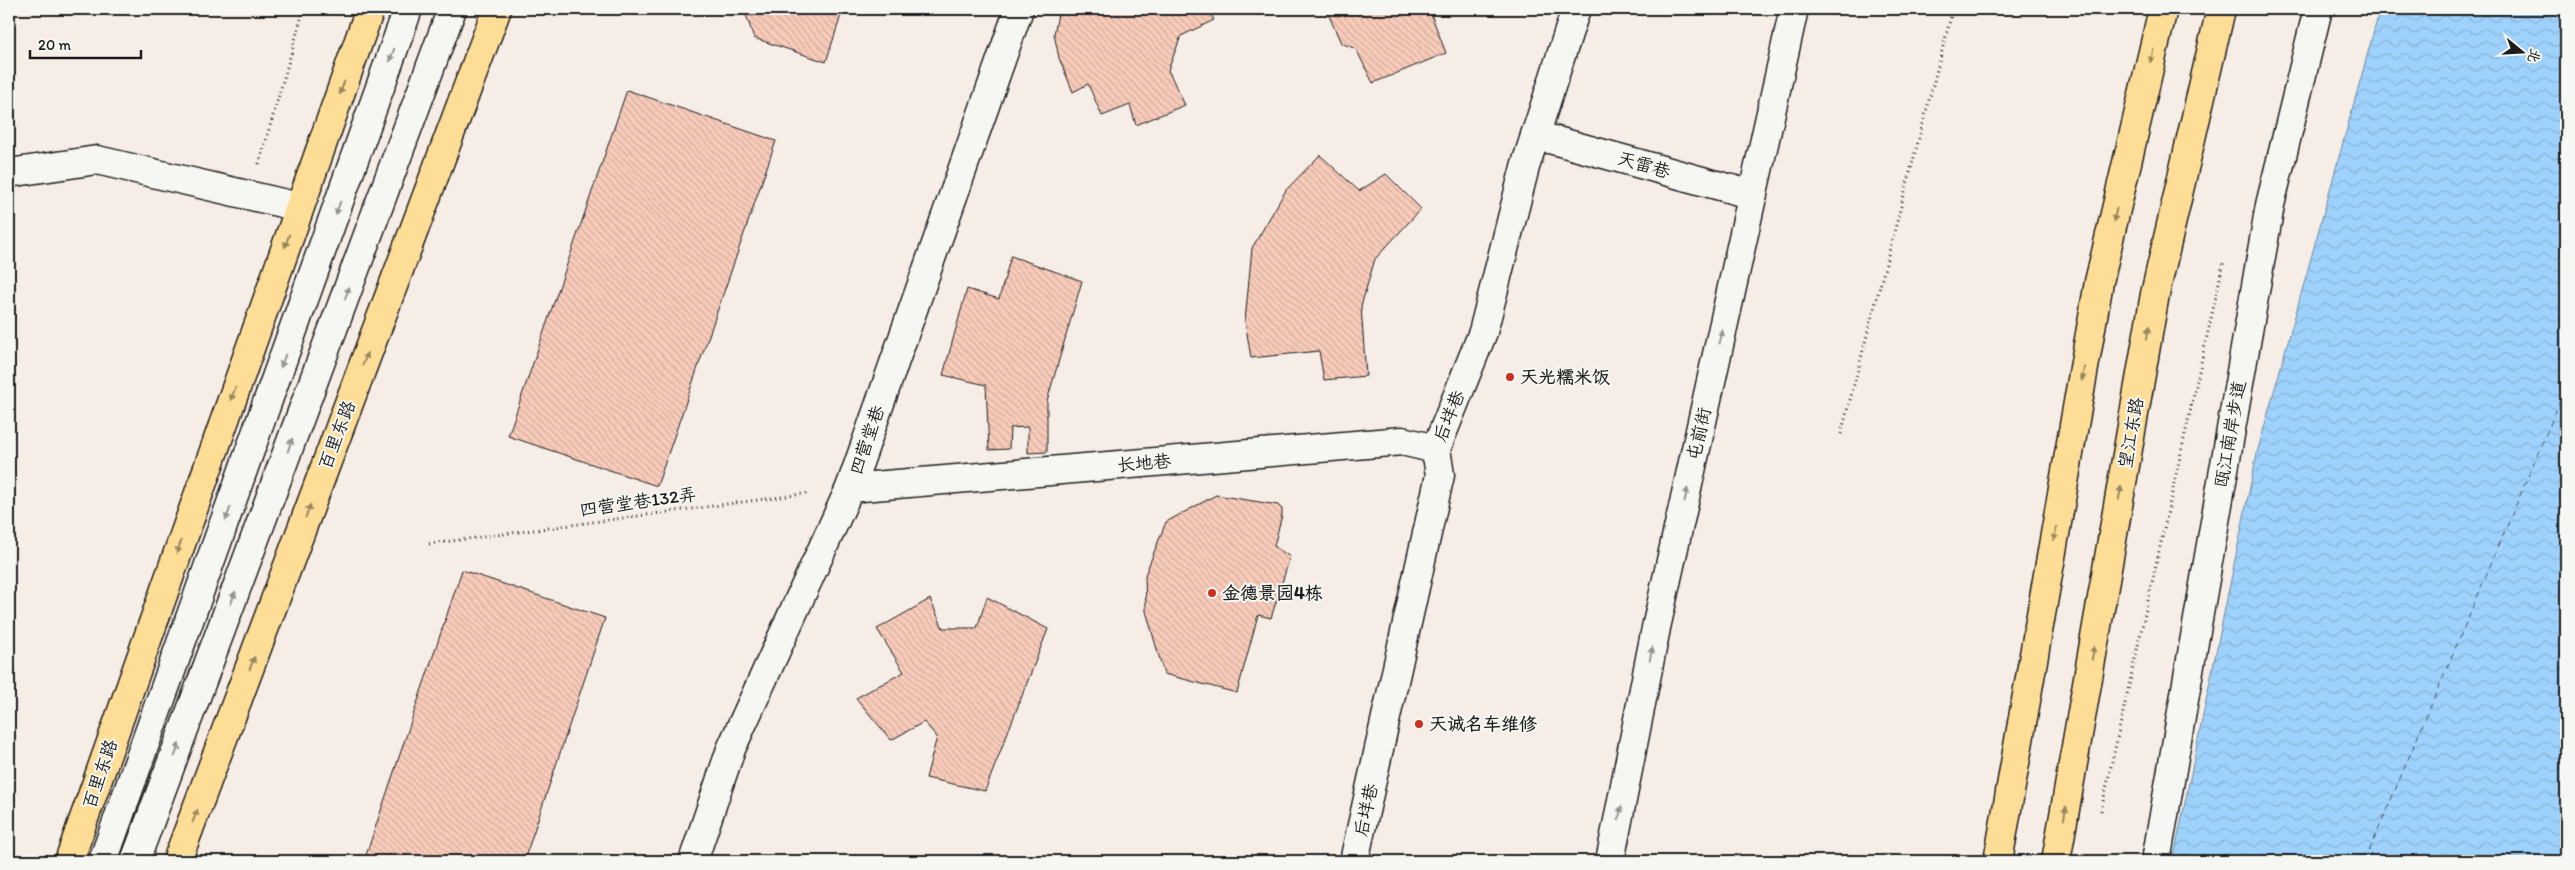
<svg xmlns="http://www.w3.org/2000/svg" width="2575" height="870" viewBox="0 0 2575 870" font-family="Itim,'LXGW WenKai TC',sans-serif">
<style>
.water{fill:url(#water-waves);stroke:#6a89a2}
.lines{fill:none;stroke-linecap:round;stroke-linejoin:round}
.ferry{stroke:#43535f;stroke-width:1;stroke-dasharray:6 5;stroke-linecap:butt}
.building{fill:url(#building-back-hatch);stroke:#1c1c1c}
.minor-casing{stroke:#1c1c1c;stroke-width:31}
.major-casing{stroke:#1c1c1c;stroke-width:31}
.path{stroke:#1c1c1c;stroke-width:3;stroke-dasharray:1 4;stroke-linecap:butt}
.minor{stroke:#f6f6f2;stroke-width:28}
.major{stroke:#fedd96;stroke-width:28}
.oneway{fill:#949492}
.oneway2{fill:#98865f}
.poi-dot{fill:#c8321e;stroke:#f6f6f2;stroke-width:2}
.labels{text-anchor:middle;dominant-baseline:central;stroke-width:4;stroke-linejoin:round;paint-order:stroke}
.street-label{font-size:18px;fill:#1c1c1c;stroke:#f6f6f2}
.poi-label{font-size:18px;font-weight:bold;fill:#1c1c1c;stroke:#f6f6f2;text-anchor:start}
</style>
<defs>
<pattern id="water-waves" width="16" height="10" patternUnits="userSpaceOnUse" patternTransform="scale(1.25)"><rect width="16" height="10" fill="#9ed2fc"/><path d="M0 5q4-4 8 0t8 0" fill="none" stroke="#88b4d7"/></pattern>
<pattern id="building-back-hatch" width="6" height="6" patternUnits="userSpaceOnUse" patternTransform="scale(1.25)"><rect width="6" height="6" fill="#f8cbba"/><path d="M-1 5l2 2M0 0l6 6M5-1l2 2" fill="none" stroke="#d4ae9f"/></pattern>
</defs>
<rect width="100%" height="100%" fill="#f6ede7"/>
<filter id="ink" filterUnits="userSpaceOnUse"><feTurbulence type="fractalNoise" baseFrequency=".02" numOctaves="2"/><feDisplacementMap in="SourceGraphic" scale="10" xChannelSelector="R" yChannelSelector="G"/><feConvolveMatrix kernelMatrix="1 2 1 2 8 2 1 2 1" color-interpolation-filters="sRGB"/></filter>
<g filter="url(#ink)">
<!-- water -->
<path class="water" d="M2380,9H2566V861H2173L2257,453Z"/>
<g class="lines">
<!-- ferry -->
<path class="ferry" d="M2365,861L2566,387"/>
</g>
<!-- building -->
<g class="building">
<path d="M744,9H843L826,62L754,38Z"/>
<path d="M1059,9H1208L1214,20L1181,36L1168,70L1185,105L1136,125L1130,105L1102,116L1088,84L1073,92L1059,58L1054,34Z"/>
<path d="M1326,9H1429L1446,53L1373,83L1356,49L1341,43Z"/>
<path d="M627,90L776,141L657,486L508,436Z"/>
<path d="M1320,155L1359,191L1386,174L1421,209L1375,259L1361,306L1366,376L1324,380L1319,351L1251,358L1245,321L1252,248L1286,190Z"/>
<path d="M1011,256L1082,281L1047,401V452L1028,453V427L1010,428L1009,449L989,450L986,385L943,375L967,289L999,299Z"/>
<path d="M1216,495L1278,505L1282,509V515L1274,546L1290,557L1271,618L1258,615L1237,693L1164,674L1146,611L1145,575L1166,522Z"/>
<path d="M462,570L605,618L524,861H364Z"/>
<path d="M987,597L1048,629L985,791L926,778L937,737L924,722L891,740L856,698L904,672L877,629L930,599L943,628H977Z"/>
</g>
<g class="lines">
<!-- minor casing -->
<g class="minor-casing">
<g id="minor">
<path d="M1535,135L1753,195"/>
<path d="M9,173L97,160L299,207"/>
<path d="M850,488L1402,441L1436,449"/>
<path d="M103,861L408,9"/>
<path d="M135,861L452,9"/>
<path d="M693,861L731,749L850,488L1019,9"/>
<path d="M1354,861L1440,475L1436,449L1483,332L1525,167L1576,9"/>
<path d="M1610,861L1656,628L1794,9"/>
<path d="M2156,861L2270,205L2318,9"/>
</g>
</g>
<!-- major casing -->
<g class="major-casing">
<g id="major">
<path d="M69,861L370,9"/>
<path d="M177,861L497,9"/>
<path d="M1998,861L2099,282L2163,9"/>
<path d="M2056,861L2155,294L2221,9"/>
</g>
</g>
<!-- path -->
<g class="path">
<path d="M259,164L304,9"/>
<path d="M1841,434L1953,9"/>
<path d="M429,544L810,493"/>
<path d="M2101,811L2224,260"/>
</g>
<!-- minor -->
<use href="#minor" class="minor"/>
<!-- major -->
<use href="#major" class="major"/>
</g>
<!-- one-way arrows -->
<defs><path id="oneway-solid" d="M-6-.8H1V-3.2L6.5 0L1 3.2V.8H-6Z" transform="scale(1.25)"/></defs>
<g class="oneway">
<use href="#oneway-solid" transform="translate(392 55) rotate(110)"/>
<use href="#oneway-solid" transform="translate(338 208) rotate(110)"/>
<use href="#oneway-solid" transform="translate(347 293) rotate(-70)"/>
<use href="#oneway-solid" transform="translate(1721 337) rotate(-77)"/>
<use href="#oneway-solid" transform="translate(283 361) rotate(110)"/>
<use href="#oneway-solid" transform="translate(290 445) rotate(-70)"/>
<use href="#oneway-solid" transform="translate(1686 495) rotate(-77)"/>
<use href="#oneway-solid" transform="translate(228 514) rotate(110)"/>
<use href="#oneway-solid" transform="translate(233 598) rotate(-70)"/>
<use href="#oneway-solid" transform="translate(1651 654) rotate(-79)"/>
<use href="#oneway-solid" transform="translate(177 750) rotate(-70)"/>
<use href="#oneway-solid" transform="translate(1620 813) rotate(-79)"/>
</g>
<g class="oneway2">
<use href="#oneway-solid" transform="translate(2152 56) rotate(103)"/>
<use href="#oneway-solid" transform="translate(342 88) rotate(110)"/>
<use href="#oneway-solid" transform="translate(2115 215) rotate(103)"/>
<use href="#oneway-solid" transform="translate(287 241) rotate(109)"/>
<use href="#oneway-solid" transform="translate(2148 333) rotate(-80)"/>
<use href="#oneway-solid" transform="translate(365 359) rotate(-69)"/>
<use href="#oneway-solid" transform="translate(2083 374) rotate(100)"/>
<use href="#oneway-solid" transform="translate(233 394) rotate(109)"/>
<use href="#oneway-solid" transform="translate(2120 493) rotate(-80)"/>
<use href="#oneway-solid" transform="translate(308 511) rotate(-69)"/>
<use href="#oneway-solid" transform="translate(2055 534) rotate(100)"/>
<use href="#oneway-solid" transform="translate(179 547) rotate(109)"/>
<use href="#oneway-solid" transform="translate(2093 653) rotate(-80)"/>
<use href="#oneway-solid" transform="translate(252 663) rotate(-69)"/>
<use href="#oneway-solid" transform="translate(2065 813) rotate(-80)"/>
<use href="#oneway-solid" transform="translate(195 816) rotate(-69)"/>
</g>
</g>
<!-- markers -->
<g class="poi-dot">
<circle cx="1510" cy="377" r="5"/>
<circle cx="1212" cy="593" r="5"/>
<circle cx="1419" cy="724" r="5"/>
</g>
<g class="labels">
<!-- street labels -->
<g class="street-label">
<text transform="translate(1644 165) rotate(16)">天雷巷</text>
<text transform="translate(1449 416) rotate(-68)">后垟巷</text>
<text transform="translate(2131 433) rotate(-80)">望江东路</text>
<text transform="translate(1699 434) rotate(-77)">屯前街</text>
<text transform="translate(2230 434) rotate(-80)">瓯江南岸步道</text>
<text transform="translate(337 435) rotate(-69)">百里东路</text>
<text transform="translate(867 440) rotate(-71)">四营堂巷</text>
<text transform="translate(1144 463) rotate(-5)">长地巷</text>
<text transform="translate(638 502) rotate(-8)">四营堂巷132弄</text>
<text transform="translate(100 774) rotate(-71)">百里东路</text>
<text transform="translate(1366 810) rotate(-78)">后垟巷</text>
</g>
<!-- poi labels -->
<g class="poi-label">
<text x="1520" y="377">天光糯米饭</text>
<text x="1222" y="593">金德景园4栋</text>
<text x="1429" y="724">天诚名车维修</text>
</g>
</g>
<!-- margin -->
<rect width="2575" height="870" fill="none" stroke="#f6f6f2" stroke-width="30"/>
<rect x="15" y="15" width="2545" height="840" fill="none" stroke="#1c1c1c" stroke-width="2" filter="url(#ink)"/>
<!-- north arrow -->
<g transform="translate(2522 52) rotate(108)" stroke="#f6f6f2" stroke-width="4" paint-order="stroke">
<path d="M0-4L9 19L0 12L-9 19Z" fill="#1c1c1c"/>
<text y="-8" font-size="14" font-weight="bold" text-anchor="middle" fill="#1c1c1c">北</text>
</g>
<!-- scale -->
<path d="M30 50v8h111v-8" fill="none" stroke="#1c1c1c" stroke-width="2.5"/>
<text x="38" y="50" font-size="15" fill="#1c1c1c" stroke="#f6f6f2" stroke-width="4" paint-order="stroke">20 m</text>
</svg>
